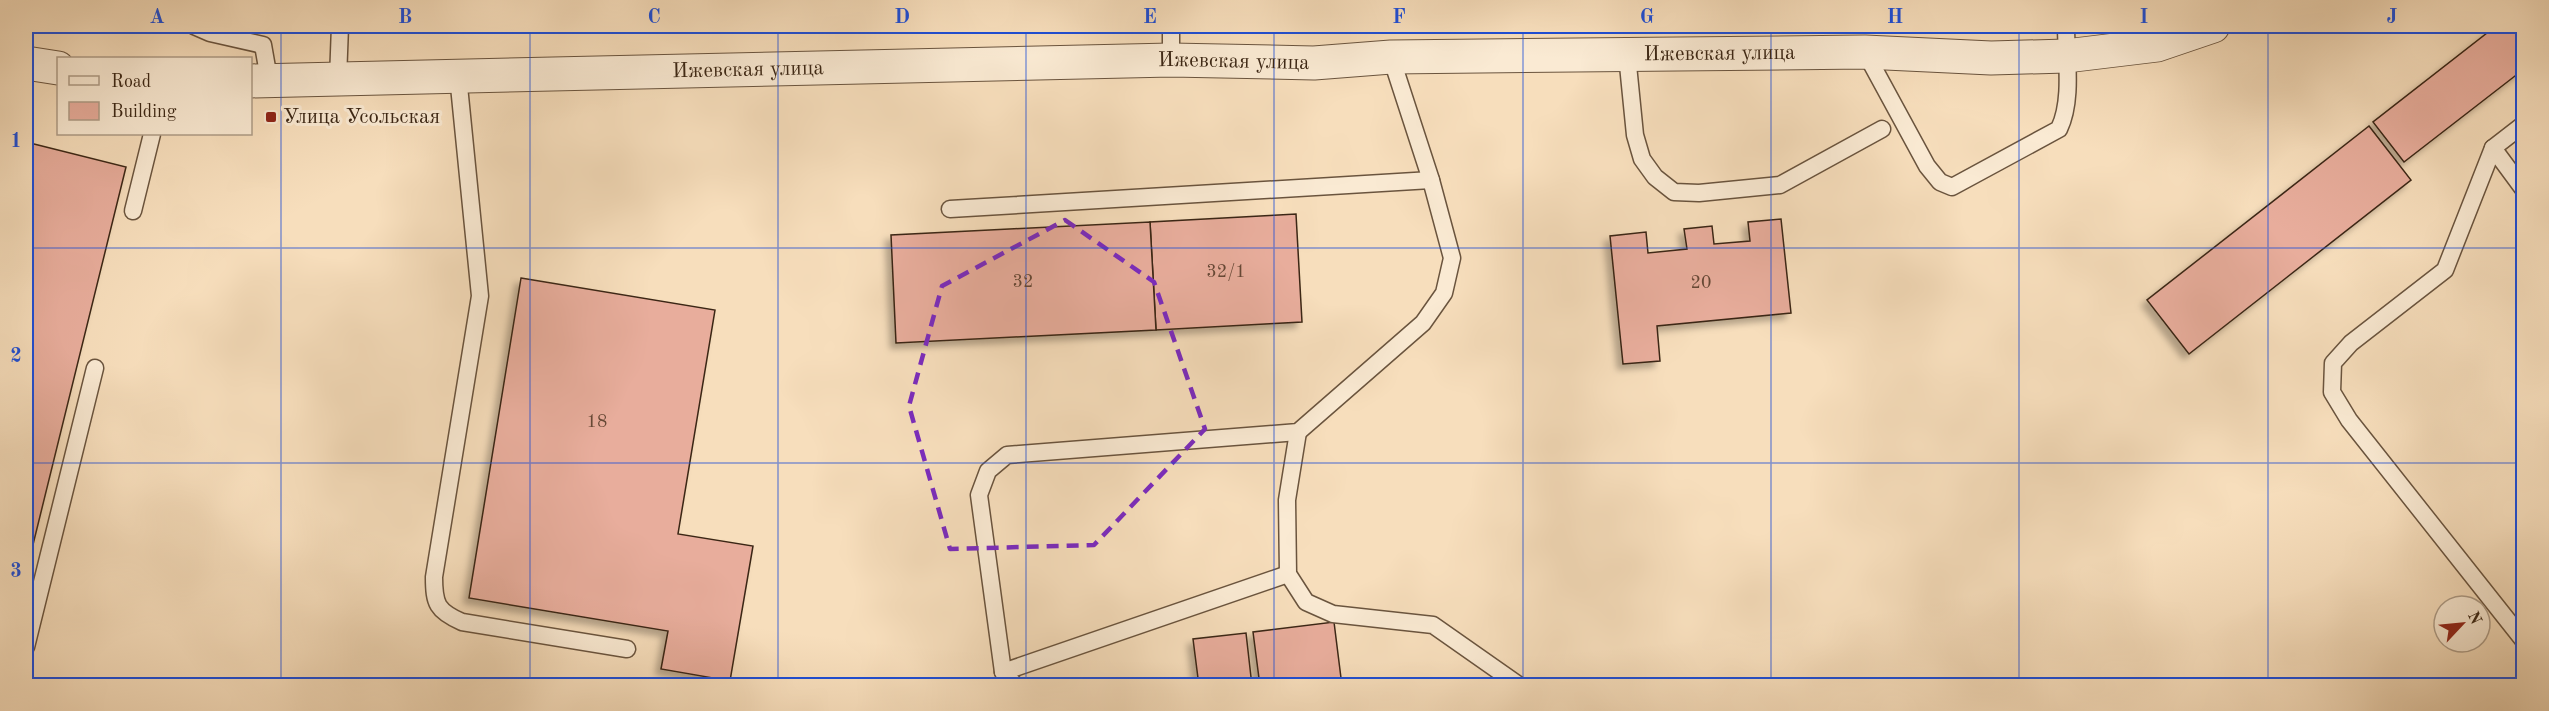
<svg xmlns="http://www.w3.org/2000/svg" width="2549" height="711" viewBox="0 0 2549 711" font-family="'Old Standard TT',serif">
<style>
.building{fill:#e8ad9c;stroke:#3b2614;stroke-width:1.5;filter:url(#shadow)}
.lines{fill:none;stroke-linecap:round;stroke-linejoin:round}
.service-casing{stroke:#6a543e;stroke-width:19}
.tertiary-casing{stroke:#6a543e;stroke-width:35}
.service{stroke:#faead3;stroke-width:16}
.tertiary{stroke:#faead3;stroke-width:33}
.marked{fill:none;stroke:#7b2cbf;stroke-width:4.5;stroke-dasharray:12 8;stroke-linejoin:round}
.grid{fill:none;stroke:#1d4ed8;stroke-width:1.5;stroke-opacity:0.55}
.poi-dot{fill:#8f2418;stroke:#faead3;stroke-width:2}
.labels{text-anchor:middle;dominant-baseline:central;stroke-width:6;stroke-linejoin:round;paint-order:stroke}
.number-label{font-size:18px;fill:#664836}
.street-label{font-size:21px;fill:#3b2614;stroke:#faead3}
.poi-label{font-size:21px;fill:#3b2614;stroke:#faead3;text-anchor:start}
.neatline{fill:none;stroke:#1d4ed8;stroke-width:2}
.grid-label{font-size:20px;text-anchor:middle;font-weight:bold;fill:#1d4ed8}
</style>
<defs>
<filter id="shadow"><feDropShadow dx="-5.5" dy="5.5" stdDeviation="3" flood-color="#0004"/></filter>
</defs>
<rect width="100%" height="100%" fill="#f7debc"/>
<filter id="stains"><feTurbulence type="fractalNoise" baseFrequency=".00333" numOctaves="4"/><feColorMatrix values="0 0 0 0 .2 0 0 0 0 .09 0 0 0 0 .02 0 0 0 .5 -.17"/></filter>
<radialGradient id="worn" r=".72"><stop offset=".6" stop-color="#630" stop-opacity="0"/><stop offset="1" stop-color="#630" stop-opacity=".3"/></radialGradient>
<!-- building -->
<g class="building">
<path d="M2496,26H2524V69L2404,162L2373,122Z"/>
<path d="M2369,126L2411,180L2189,354L2147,300Z"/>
<path d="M26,142L126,167L26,573Z"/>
<path d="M1296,214L1302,322L1156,330L1150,222Z"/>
<path d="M1781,219L1791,313L1657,326L1660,361L1623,364L1610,236L1646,232L1648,253L1687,249L1684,229L1712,226L1714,244L1750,241L1748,222Z"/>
<path d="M1150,222L1156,330L896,343L891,235Z"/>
<path d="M521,278L715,310L678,534L753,546L730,681L661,669L668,631L469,598Z"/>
<path d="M1334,622L1342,686H1260L1253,632Z"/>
<path d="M1246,633L1252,686H1199L1193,639Z"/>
</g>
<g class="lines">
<!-- service casing -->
<g class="service-casing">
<g id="service">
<path d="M194,26L210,33L263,45L269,79"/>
<path d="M1171,26V60"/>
<path d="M1865,52L1927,166L1940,182L1952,187L2059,129C2073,100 2066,58 2066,26"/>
<path d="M1627,55L1635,135L1642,159L1655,177L1674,192L1699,193L1780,185L1882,129"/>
<path d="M458,76L480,296L434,577C434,604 437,611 462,622L627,649"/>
<path d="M338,79L340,26"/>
<path d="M2524,124L2493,148L2445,270L2351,343L2333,363L2332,392L2349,420L2524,641"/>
<path d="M2493,148L2524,190"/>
<path d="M950,209L1431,180"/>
<path d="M133,211L152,134"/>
<path d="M1298,432L1287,500L1288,574L1306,602L1333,614L1433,625L1520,686"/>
<path d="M26,647L95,368"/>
<path d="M1003,672L1288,574"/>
<path d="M1016,686L1003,672L979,495L988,471L1007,455L1298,432L1423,323L1444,293L1452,258L1431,180L1391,57"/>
</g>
</g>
<!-- tertiary casing -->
<g class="tertiary-casing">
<g id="tertiary">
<path d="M26,63L58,68"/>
<path id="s1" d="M250,81L1171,60L1314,63L1391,57L1865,52L1991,58L2066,56L2157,45L2213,26"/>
</g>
</g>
<!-- service -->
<use href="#service" class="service"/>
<!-- tertiary -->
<use href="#tertiary" class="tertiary"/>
</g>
<!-- marked area -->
<path class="marked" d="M1065,220L1154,282L1205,429L1094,545L950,549L909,406L942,286Z"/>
<!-- grid -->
<path class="grid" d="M281,26V686M530,26V686M778,26V686M1026,26V686M1274,26V686M1523,26V686M1771,26V686M2019,26V686M2268,26V686M26,248H2524M26,463H2524"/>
<!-- markers -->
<rect class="poi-dot" x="265" y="111" width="12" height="12" rx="3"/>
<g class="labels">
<!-- number labels -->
<g class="number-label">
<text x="1226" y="272">32/1</text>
<text x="1023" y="282">32</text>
<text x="1701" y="283">20</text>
<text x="597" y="422">18</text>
</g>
<!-- street labels -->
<g class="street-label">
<text stroke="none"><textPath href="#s1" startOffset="1470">Ижевская улица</textPath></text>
<text stroke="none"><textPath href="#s1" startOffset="984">Ижевская улица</textPath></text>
<text stroke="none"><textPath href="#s1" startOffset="498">Ижевская улица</textPath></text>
</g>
<!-- poi labels -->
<g class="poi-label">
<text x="283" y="117">Улица Усольская</text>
</g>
</g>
<!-- margin -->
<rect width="2549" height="711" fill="none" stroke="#f7debc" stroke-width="66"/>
<!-- legend -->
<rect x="57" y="57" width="195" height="78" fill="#faead3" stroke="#ae9c87" stroke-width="1.5"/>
<rect x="69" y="76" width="30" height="9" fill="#faead3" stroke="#ae9c87" stroke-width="1.5"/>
<text x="111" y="87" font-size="18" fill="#3b2614">Road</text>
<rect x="69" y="102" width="30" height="18" fill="#e8ad9c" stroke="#ae9c87" stroke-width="1.5"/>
<text x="111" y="117" font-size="18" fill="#3b2614">Building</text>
<!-- north arrow -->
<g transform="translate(2462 624) rotate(64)"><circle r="28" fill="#faead3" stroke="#ae9c87" stroke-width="1.5"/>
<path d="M0-4.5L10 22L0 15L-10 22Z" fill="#8f2418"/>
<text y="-9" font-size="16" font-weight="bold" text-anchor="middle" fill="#3b2614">N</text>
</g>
<rect x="33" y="33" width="2483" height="645" class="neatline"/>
<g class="grid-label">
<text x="157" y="23">A</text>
<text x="405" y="23">B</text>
<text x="654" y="23">C</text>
<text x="902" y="23">D</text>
<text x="1150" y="23">E</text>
<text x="1399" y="23">F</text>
<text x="1647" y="23">G</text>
<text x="1895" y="23">H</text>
<text x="2144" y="23">I</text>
<text x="2392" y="23">J</text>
<text x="16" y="147">1</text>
<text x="16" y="362">2</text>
<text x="16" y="577">3</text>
</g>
<rect width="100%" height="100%" filter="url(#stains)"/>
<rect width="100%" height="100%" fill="url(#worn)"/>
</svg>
